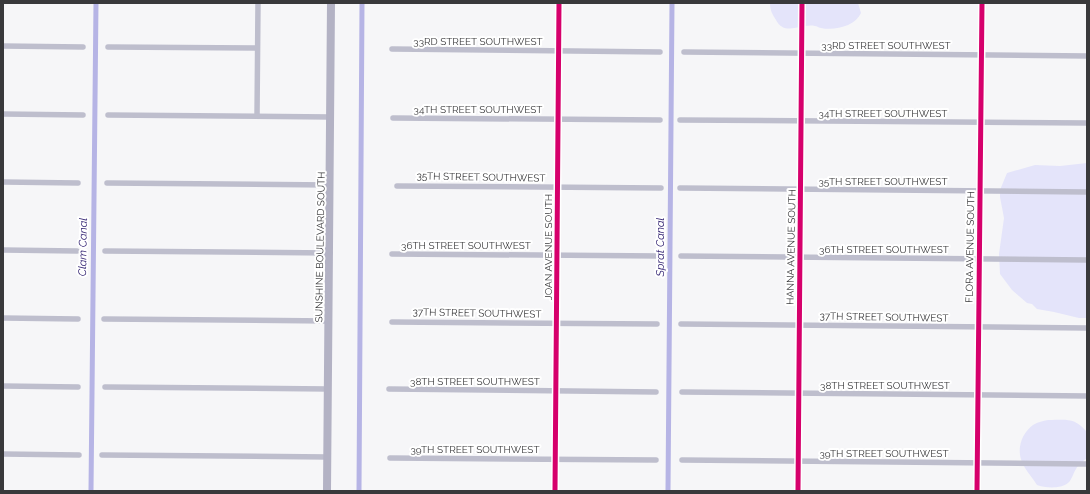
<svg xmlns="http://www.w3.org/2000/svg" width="1090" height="494" viewBox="0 0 1090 494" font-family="Raleway,sans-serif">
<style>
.green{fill:#e4e4fa}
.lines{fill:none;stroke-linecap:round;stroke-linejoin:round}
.canal{stroke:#b6b4e5;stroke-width:5}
.street{stroke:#bebecd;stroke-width:5.5}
.secondary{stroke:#b3b2c4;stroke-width:8}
.cycleway-casing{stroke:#fff;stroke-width:8}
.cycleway{stroke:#d6006c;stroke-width:5}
.labels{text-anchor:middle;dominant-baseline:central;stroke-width:4;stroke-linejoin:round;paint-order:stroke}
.street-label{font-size:10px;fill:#39393b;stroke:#fff}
.water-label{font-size:11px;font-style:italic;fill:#312171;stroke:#fff}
</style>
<rect width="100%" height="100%" fill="#f6f6f8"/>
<!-- green -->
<g class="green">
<path d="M770,3H858L861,13C855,26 835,31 821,28C819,28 817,26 815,26C801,23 785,37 776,20C772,14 770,10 770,3Z"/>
<path d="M1087,163V318H1079L1054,312L1037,309L1032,304L1027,303L1012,290L1000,274L999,254L1004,218L1000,197V190L1007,173L1035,165L1060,166Z"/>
<path d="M1048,420C1067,420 1074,417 1087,432V458C1083,461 1078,465 1076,469C1073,473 1072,480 1068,483C1061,489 1045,488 1037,485C1033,478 1026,471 1023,464C1016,450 1021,434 1033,425C1038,422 1043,421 1048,420Z"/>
</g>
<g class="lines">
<!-- canal -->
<g class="canal">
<path d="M91,491L96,3"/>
<path d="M359,491L362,3"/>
<path d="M668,491L672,3"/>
</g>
<!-- street -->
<g class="street">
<path d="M3,46L83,47"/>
<path d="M108,47L257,48"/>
<path d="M392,49L660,52"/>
<path d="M684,52L1087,56"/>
<path d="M3,114L83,115"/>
<path d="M108,115L331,117"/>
<path d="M257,116L258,3"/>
<path d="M393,118L660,120"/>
<path d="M680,120L1087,123"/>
<path d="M3,182L78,183"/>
<path d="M107,183L330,185"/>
<path d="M397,186L661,188"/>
<path d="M680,188L1087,192"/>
<path d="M3,250L77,251"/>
<path d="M105,251L330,253"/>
<path d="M392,254L660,256"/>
<path d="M681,256L1087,260"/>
<path d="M3,318L78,319"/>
<path d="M104,319L329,321"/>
<path d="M392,322L657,324"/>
<path d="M681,324L1087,328"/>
<path d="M3,386L78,387"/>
<path d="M105,387L328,389"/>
<path d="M389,389L656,392"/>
<path d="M682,392L1087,396"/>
<path d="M3,454L79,455"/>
<path d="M102,455L328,457"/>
<path d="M390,458L656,460"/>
<path d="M682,460L1087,464"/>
<path d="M555,491L559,3"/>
<path d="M798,491L802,3"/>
<path d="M977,491L982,3"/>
</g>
<!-- secondary -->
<path class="secondary" d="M327,491L331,3"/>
<!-- cycleway casing -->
<g class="cycleway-casing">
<g id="cycleway">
<path d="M555,491L559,3"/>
<path d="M798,491L802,3"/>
<path d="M977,491L982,3"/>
</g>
</g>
<!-- cycleway -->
<use href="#cycleway" class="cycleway"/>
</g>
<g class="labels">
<!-- street labels -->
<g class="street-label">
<text x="478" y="41">33RD STREET SOUTHWEST</text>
<text x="886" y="45">33RD STREET SOUTHWEST</text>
<text x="478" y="109">34TH STREET SOUTHWEST</text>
<text x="883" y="113">34TH STREET SOUTHWEST</text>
<text transform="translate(481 177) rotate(1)">35TH STREET SOUTHWEST</text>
<text x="883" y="181">35TH STREET SOUTHWEST</text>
<text x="466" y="245">36TH STREET SOUTHWEST</text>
<text transform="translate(320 247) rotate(-89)">SUNSHINE BOULEVARD SOUTH</text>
<text transform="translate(548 247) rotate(-90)">JOAN AVENUE SOUTH</text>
<text transform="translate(791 247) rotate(-89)">HANNA AVENUE SOUTH</text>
<text transform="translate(970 247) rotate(-89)">FLORA AVENUE SOUTH</text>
<text x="884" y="249">36TH STREET SOUTHWEST</text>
<text transform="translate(477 313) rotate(1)">37TH STREET SOUTHWEST</text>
<text transform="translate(884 317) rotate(1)">37TH STREET SOUTHWEST</text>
<text x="475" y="381">38TH STREET SOUTHWEST</text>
<text x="885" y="385">38TH STREET SOUTHWEST</text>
<text x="475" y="449">39TH STREET SOUTHWEST</text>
<text x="884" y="453">39TH STREET SOUTHWEST</text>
</g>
<!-- water labels -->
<g class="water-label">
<text transform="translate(83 247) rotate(-89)">Clam Canal</text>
<text transform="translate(660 247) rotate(-90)">Sprat Canal</text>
</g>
</g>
<!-- border -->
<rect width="1090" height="494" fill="none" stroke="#39393b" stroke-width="8"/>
</svg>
